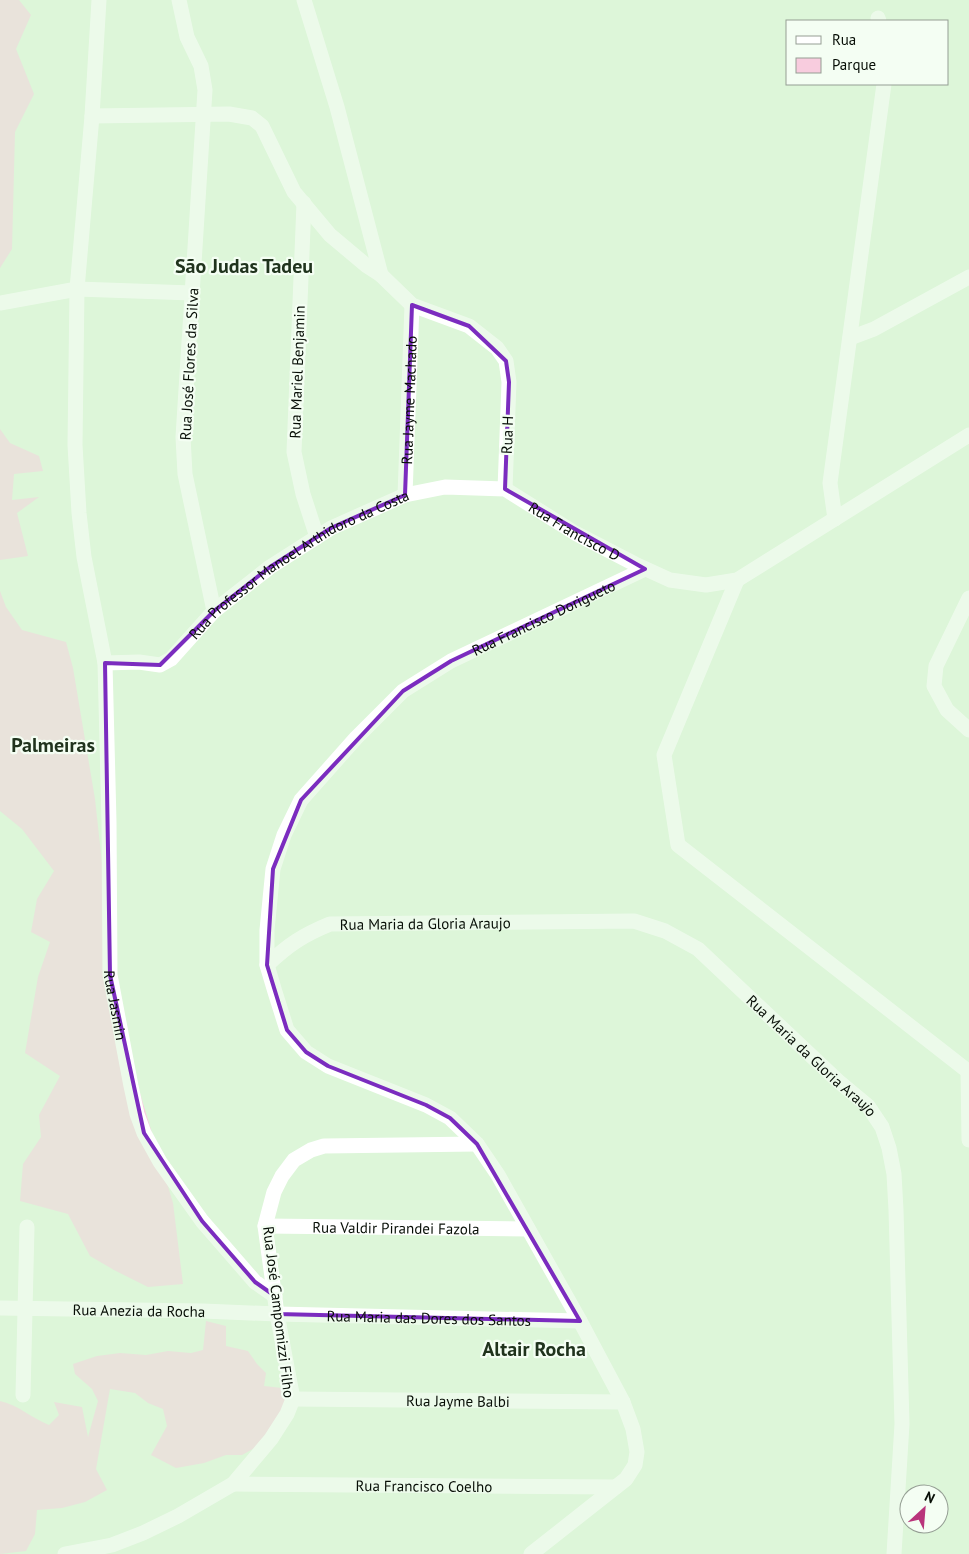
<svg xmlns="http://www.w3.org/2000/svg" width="969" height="1554" viewBox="0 0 969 1554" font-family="'PT Sans',sans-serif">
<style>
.green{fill:#f8ccde}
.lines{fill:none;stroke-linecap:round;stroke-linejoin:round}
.minor{stroke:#fff;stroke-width:15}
.marked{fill:none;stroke:#7b2cbf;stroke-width:4;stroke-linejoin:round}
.labels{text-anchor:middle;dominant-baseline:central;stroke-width:4.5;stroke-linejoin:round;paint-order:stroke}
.street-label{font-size:15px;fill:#070e06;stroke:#f4fef3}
.district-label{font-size:20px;font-weight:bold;fill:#20331d;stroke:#f4fef3}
</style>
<rect width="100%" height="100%" fill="#ddf6d9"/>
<!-- green -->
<g class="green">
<path d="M0,0H19L31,15L16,49L34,94L15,132L12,249L0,268Z"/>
<path d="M0,429L10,443L39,456L43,471L14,474L12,500L39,497L17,513L28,556L0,560Z"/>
<path d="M0,591L6,607L22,630L66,642L73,668L95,799L120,1027L173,1203L183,1284L148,1287L114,1270L90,1256L68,1214L20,1201L23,1164L41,1137L39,1115L60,1076L25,1053L38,977L50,942L31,932L37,899L54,871L22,829L0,811Z"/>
<path d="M206,1321L226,1326V1346L248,1351L257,1364L266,1373L264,1386L291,1389L271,1439L242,1455H226L204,1463L176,1468L151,1455L167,1426L163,1409L148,1403L135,1393L110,1389L96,1469L107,1490L85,1502L62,1508L37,1510L35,1534L26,1551L0,1554V1401C19,1405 31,1418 49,1425L59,1415L54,1402L82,1407L88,1437L98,1401L92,1389L75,1374L73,1364L97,1356L120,1353L146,1355L168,1351L191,1353L203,1350Z"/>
</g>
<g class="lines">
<!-- minor -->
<g class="minor">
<path id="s1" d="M99,0L92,116L77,289L75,445L79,513L84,557L105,663L109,822L110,975L131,1086L137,1114L144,1133L160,1162L202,1221L255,1282L275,1296"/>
<path d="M179,0L187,37L201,66L205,90L183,437L185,474L214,611"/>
<path d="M304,0L337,107L381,275"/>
<path d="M878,18L879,21"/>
<path d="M92,116L229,114L252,118L262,126L294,192L330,235L367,266L381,275L412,305L469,326L497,348L506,361L509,382L505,489"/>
<path d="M304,203L294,452L303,494L317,537"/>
<path d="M0,303L77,289L192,293"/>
<path d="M850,338L874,329L969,277"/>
<path id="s2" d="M405,495L412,305"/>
<path d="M835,519L830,483L884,84"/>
<path d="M737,580L664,755L678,845L969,1072"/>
<path d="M969,598L936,666L934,686L947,710L969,730"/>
<path id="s3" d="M105,663L139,662L160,665L171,659L214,611L270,567L331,528L405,495L445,487L505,489L575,533L635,564L670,580L706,585L737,580L969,435"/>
<path id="s4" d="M267,965C288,945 303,935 330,924L634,921L665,931L698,949L838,1081L868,1106L882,1127L889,1148L894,1174L896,1210L902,1424L894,1554"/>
<path d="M968,1072L969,1140"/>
<path id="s5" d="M265,1226L528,1229"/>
<path id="s6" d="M0,1308L203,1311L277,1314L580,1321"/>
<path d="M23,1395L27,1227"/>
<path id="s7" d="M293,1399L623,1402"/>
<path id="s8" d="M233,1484L616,1487"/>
<path d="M65,1554L112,1545L143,1533L178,1516L233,1484L271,1439L287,1414L293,1399L277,1314L265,1226L274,1192L282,1176L294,1160L311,1150L324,1146L477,1144"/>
<path id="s9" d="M531,1554L626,1479L635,1465L637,1452L633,1429L623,1402L580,1321L498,1175L477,1144L450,1118L426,1105L328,1066L306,1052L287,1030L275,992L267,965V930L273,869L284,835L301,800L356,738L403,691L451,661L645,569"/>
</g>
</g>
<!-- marked area -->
<path d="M0 0H969V1554H0ZM412,305L469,326L506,361L509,382L505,489L645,569L451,661L403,691L301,800L273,869L267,965L287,1030L306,1052L328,1066L426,1105L450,1118L477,1144L580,1321L277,1314L275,1296L255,1282L202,1221L144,1133L110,975L105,663L160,665L214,611L270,567L331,528L405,495Z" fill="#ddf6d9" fill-opacity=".55" fill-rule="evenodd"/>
<path class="marked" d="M412,305L469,326L506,361L509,382L505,489L645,569L451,661L403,691L301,800L273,869L267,965L287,1030L306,1052L328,1066L426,1105L450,1118L477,1144L580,1321L277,1314L275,1296L255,1282L202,1221L144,1133L110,975L105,663L160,665L214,611L270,567L331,528L405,495Z"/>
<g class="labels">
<!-- street labels -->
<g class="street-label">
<text transform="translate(189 364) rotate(-87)">Rua José Flores da Silva</text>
<text transform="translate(297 372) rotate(-88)">Rua Mariel Benjamin</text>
<text stroke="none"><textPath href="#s2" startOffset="95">Rua Jayme Machado</textPath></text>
<text transform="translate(507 435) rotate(-88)">Rua H</text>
<text stroke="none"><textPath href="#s3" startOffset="539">Rua Francisco D</textPath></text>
<text stroke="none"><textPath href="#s3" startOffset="229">Rua Professor Manoel Arthidoro da Costa</textPath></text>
<text stroke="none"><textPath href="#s9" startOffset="1272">Rua Francisco Dorigueto</textPath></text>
<text stroke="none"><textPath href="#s4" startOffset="171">Rua Maria da Gloria Araujo</textPath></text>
<text stroke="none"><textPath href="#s1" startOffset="1009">Rua Jasmin</textPath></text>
<text stroke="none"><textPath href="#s4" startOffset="606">Rua Maria da Gloria Araujo</textPath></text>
<text stroke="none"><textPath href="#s5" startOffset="131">Rua Valdir Pirandei Fazola</textPath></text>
<text stroke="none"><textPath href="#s6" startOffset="139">Rua Anezia da Rocha</textPath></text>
<text transform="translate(279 1312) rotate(83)">Rua José Campomizzi Filho</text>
<text stroke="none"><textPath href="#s6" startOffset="429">Rua Maria das Dores dos Santos</textPath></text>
<text stroke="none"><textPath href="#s7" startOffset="165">Rua Jayme Balbi</textPath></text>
<text stroke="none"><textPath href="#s8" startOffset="191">Rua Francisco Coelho</textPath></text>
</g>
<!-- district labels -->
<g class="district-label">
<text x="244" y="266">São Judas Tadeu</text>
<text x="53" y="745">Palmeiras</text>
<text x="534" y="1349">Altair Rocha</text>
</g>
</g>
<!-- legend -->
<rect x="786" y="20" width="162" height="65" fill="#f4fef3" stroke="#959e94"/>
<rect x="796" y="36" width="25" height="8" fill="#ffffff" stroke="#959e94"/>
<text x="832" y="45" font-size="15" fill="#070e06">Rua</text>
<rect x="796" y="58" width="25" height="15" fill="#f8ccde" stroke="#959e94"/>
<text x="832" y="70" font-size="15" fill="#070e06">Parque</text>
<!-- north arrow -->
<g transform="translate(924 1509) rotate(26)"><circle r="24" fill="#f4fef3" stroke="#959e94"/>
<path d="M0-4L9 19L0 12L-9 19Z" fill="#b9357b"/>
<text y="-8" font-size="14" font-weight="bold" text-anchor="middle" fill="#070e06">N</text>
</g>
</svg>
